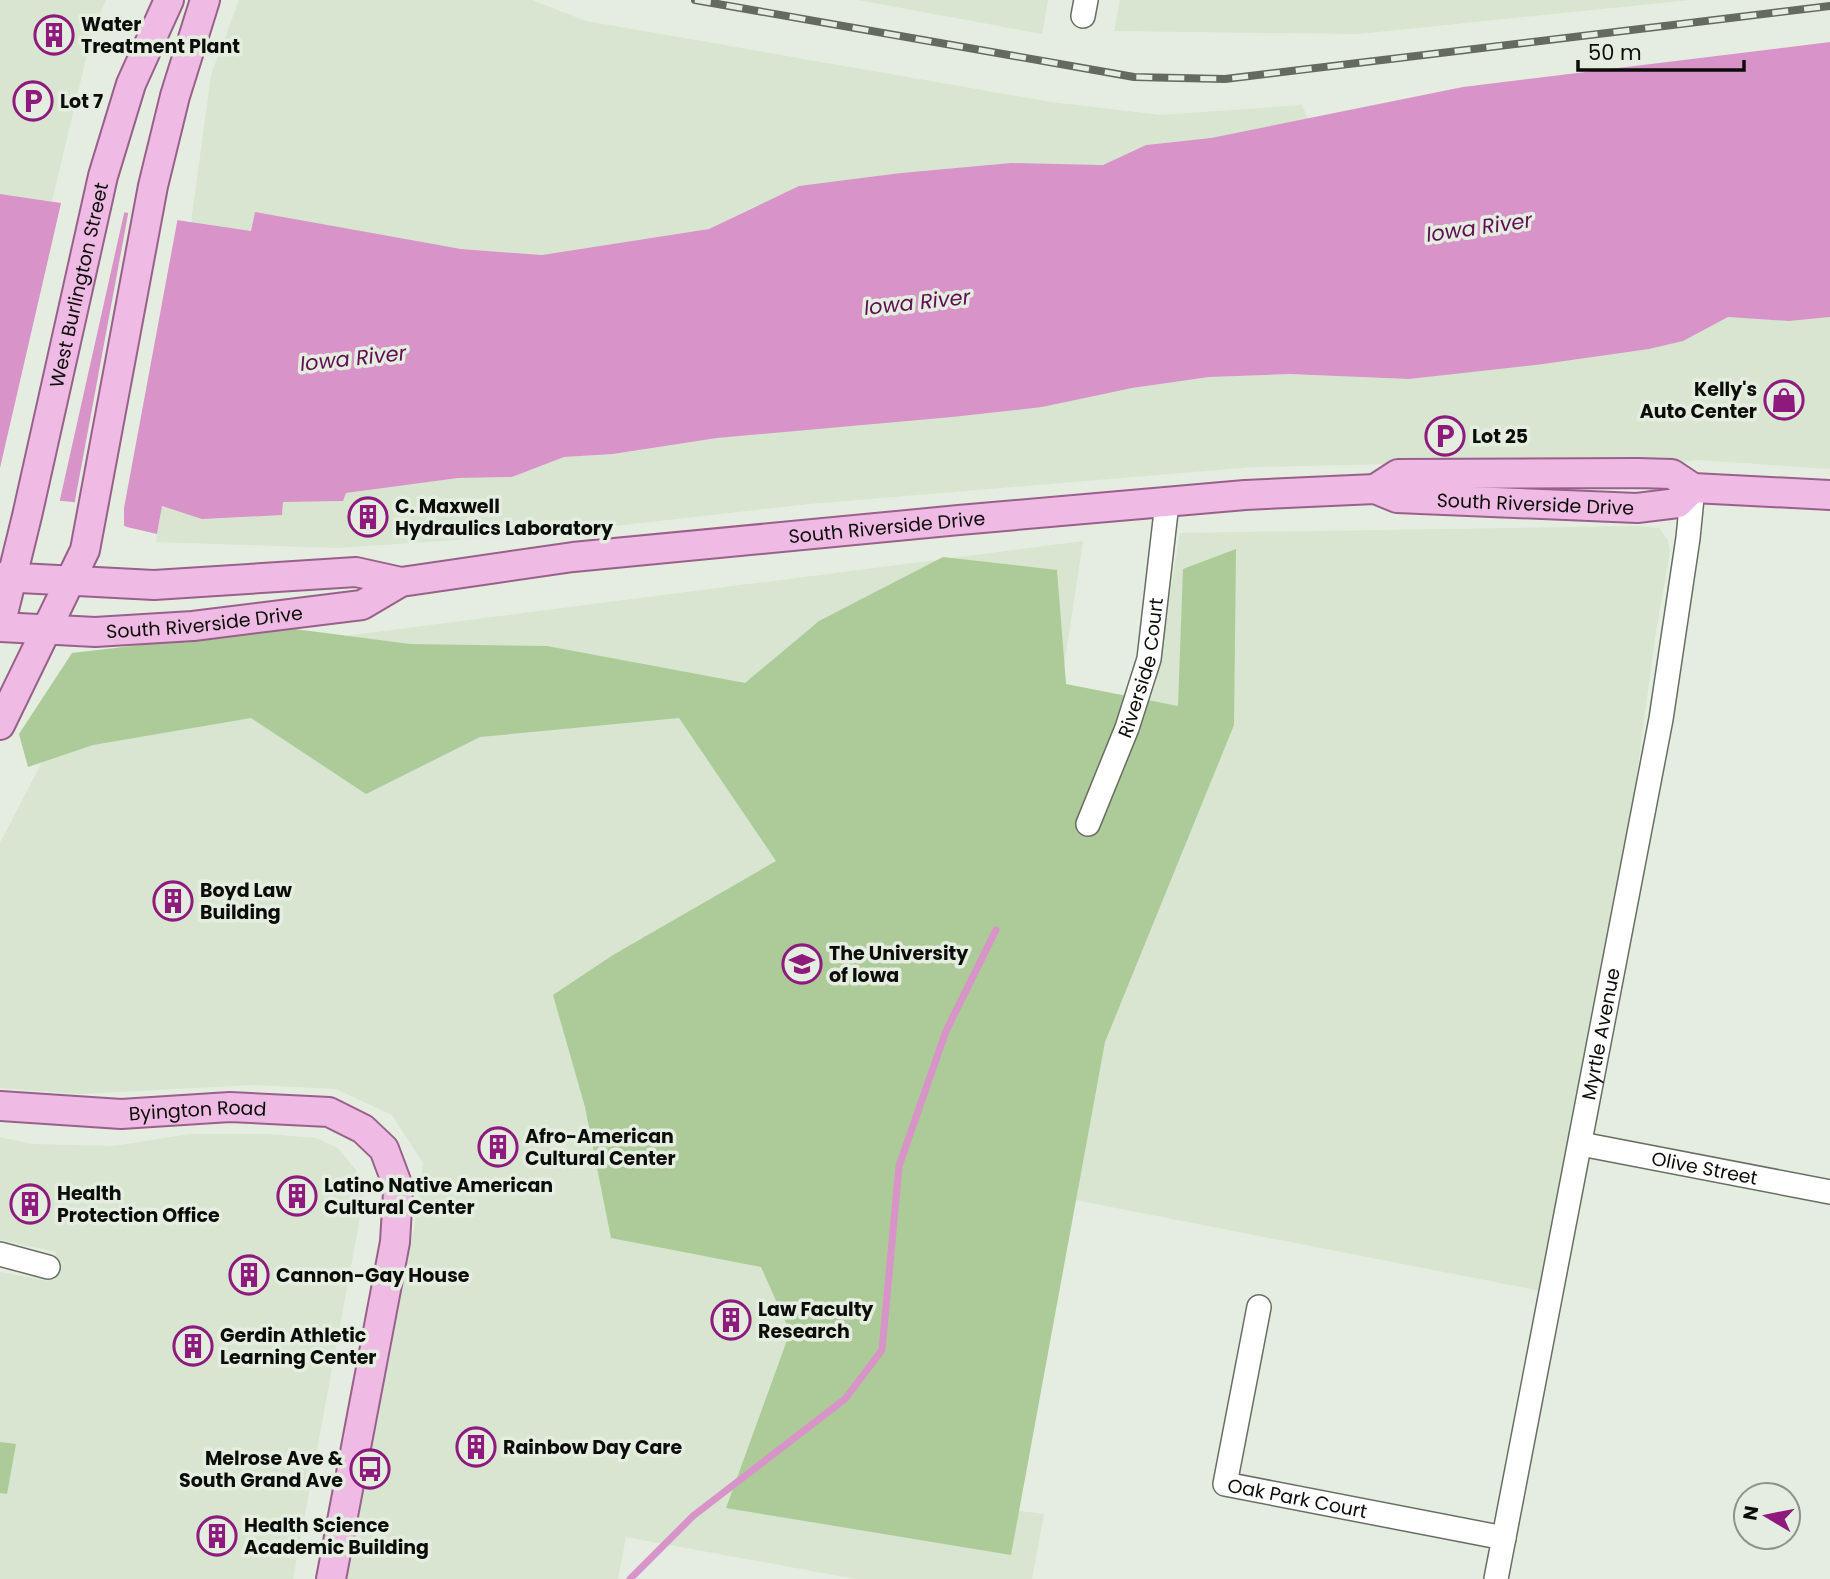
<svg xmlns="http://www.w3.org/2000/svg" width="1830" height="1579" viewBox="0 0 1830 1579" font-family="Poppins,sans-serif">
<style>
.built{fill:#d8e5d0}
.green{fill:#accb98}
.water{fill:#d893c8}
.pier{fill:#e4eddf}
.lines{fill:none;stroke-linecap:round;stroke-linejoin:round}
.stream{stroke:#d893c8;stroke-width:7}
.minor-casing{stroke:#676f62;stroke-width:26}
.major-casing{stroke:#98608b;stroke-width:32}
.minor{stroke:#fff;stroke-width:23}
.major{stroke:#efbae4;stroke-width:28}
.rail-casing{stroke:#656a61;stroke-width:8}
.rail{stroke:#e4eddf;stroke-width:5;stroke-dasharray:16;stroke-linecap:butt}
.labels{text-anchor:middle;dominant-baseline:central;stroke-width:7;stroke-linejoin:round;paint-order:stroke}
.poi-label{font-size:19px;font-weight:bold;fill:#0a0d08;stroke:#e4eddf;text-anchor:start}
.street-label{font-size:19px;fill:#0a0d08;stroke:#e4eddf}
.water-label{font-size:21px;font-style:italic;fill:#600e54;stroke:#e4eddf}
</style>
<rect width="100%" height="100%" fill="#e4eddf"/>
<!-- built -->
<g class="built">
<path d="M0,0H106L93,29L52,201L0,194Z"/>
<path d="M239,0H532L586,21L1051,102L1161,115L1302,105L1308,119L1211,138L1146,145L1103,165L1011,163L901,173L755,206L709,229L542,255L461,249L255,213L252,231L191,223L211,75Z"/>
<path d="M858,0H1048L1042,34Z"/>
<path d="M1120,0H1690L1358,34L1114,31Z"/>
<path d="M1728,317L1789,321L1830,317V469L1698,460L1682,462L1528,461L1253,467L809,504L545,534L338,548L156,542L162,506L282,515L283,502L343,501L346,493L458,478L512,477L564,457L613,454L717,438L1132,388L1209,377L1289,374L1409,379L1649,349L1683,340Z"/>
<path d="M1639,526L1659,528L1668,540L1670,551L1655,638L1629,833L1541,1291L1055,1196L997,1508L1044,1514L1032,1579H856L626,1537L618,1579H347L414,1228L423,1163L392,1115L336,1089L253,1085L79,1094L0,1088V843L90,669L1083,541L1061,687L1093,834L1155,686L1180,533Z"/>
<path d="M190,1134H267L316,1138L338,1148L356,1170L364,1196L293,1579H0V1272L49,1281L56,1252L0,1240V1137L32,1144L114,1146Z"/>
</g>
<!-- green -->
<g class="green">
<path d="M1236,549L1234,725L1105,1042L1011,1555L726,1508L790,1332L761,1267L611,1238L585,1107L553,995L613,955L776,861L679,718L480,737L366,794L251,718L93,745L28,767L19,734L72,653L287,628L410,644L547,646L745,683L819,621L943,557L1057,570L1066,684L1178,706L1183,569Z"/>
<path d="M0,1442L16,1444L7,1494L0,1493Z"/>
</g>
<!-- water -->
<path class="water" d="M1830,42V317L1789,321L1728,317L1683,341L1649,349L1543,364L1409,379L1289,374L1209,377L1132,388L1042,407L952,417L717,438L613,454L564,457L512,477L458,478L346,493L343,501L283,502L282,515L202,519L162,506L157,534L127,527L73,502L0,495V194L251,231L255,212L461,249L542,255L709,229L799,186L901,173L1011,163L1103,165L1146,145L1211,138L1463,87Z"/>
<!-- pier -->
<g class="pier">
<path d="M62,199L125,209L59,504L0,498V468Z"/>
<path d="M129,209L178,217L124,508V530L74,506Z"/>
</g>
<g class="lines">
<!-- stream -->
<path class="stream" d="M630,1579L693,1516L845,1399L882,1350L899,1166L946,1031L996,930"/>
<!-- minor casing -->
<g class="minor-casing">
<g id="minor">
<path d="M1083,16L1086,0"/>
<path id="s1" d="M1088,824L1127,728L1149,659L1167,503"/>
<path id="s2" d="M1581,1144L1830,1192"/>
<path d="M0,1254L48,1267"/>
<path id="s3" d="M1259,1307L1225,1484L1504,1538"/>
<path id="s4" d="M1496,1579L1661,719L1688,538L1693,488"/>
</g>
</g>
<!-- major casing -->
<g class="major-casing">
<g id="major">
<path d="M1375,489L1398,474L1638,473L1672,474L1693,488L1830,495"/>
<path d="M0,577L154,585L356,572L401,582"/>
<path id="s5" d="M0,626L27,516L103,176L131,84L169,0"/>
<path id="s6" d="M0,627L95,632L193,626L362,605L401,582L573,557L959,520L1245,495L1375,489L1397,498L1637,508L1678,503L1693,488"/>
<path d="M0,725L85,550L153,186L175,96L205,0"/>
<path id="s7" d="M0,1106L121,1114L230,1107L329,1112L363,1129L384,1149L396,1181L398,1192L395,1242L331,1579"/>
</g>
</g>
<!-- minor -->
<use href="#minor" class="minor"/>
<!-- major -->
<use href="#major" class="major"/>
<!-- rail casing -->
<g class="rail-casing">
<path id="rail" d="M695,0L1134,77L1225,79L1830,6"/>
</g>
<!-- rail -->
<use href="#rail" class="rail"/>
</g>
<!-- icons -->
<defs>
<g id="building-ring" transform="scale(2.0125)"><circle r="9.5" fill="#e4eddf" stroke="#8d1a7c" stroke-width="1.5"/><path d="M-4-6H4V6H1V3H-1V6H-4ZM-2.5-4.3h1.7v1.8h-1.7ZM.8-4.3h1.7v1.8H.8ZM-2.5-1h1.7V.8h-1.7ZM.8-1h1.7V.8H.8Z" fill="#8d1a7c"/></g>
<g id="parking-ring" transform="scale(2.0125)"><circle r="9.5" fill="#e4eddf" stroke="#8d1a7c" stroke-width="1.5"/><path d="M-3.5-5.5H1a3.5 3.5 0 0 1 0 7H-1V5.5H-3.5ZM-1-3.4V-.6H.8a1.4 1.4 0 0 0 0-2.8Z" fill="#8d1a7c"/></g>
<g id="shop-ring" transform="scale(2.0125)"><circle r="9.5" fill="#e4eddf" stroke="#8d1a7c" stroke-width="1.5"/><path d="M-5-2.5h2.3a2.7 3.5 0 0 1 5.4 0H5L5.5 6h-11ZM-1.5-2.5h3a1.5 2.3 0 0 0-3 0Z" fill="#8d1a7c"/></g>
<g id="university-ring" transform="scale(2.0125)"><circle r="9.5" fill="#e4eddf" stroke="#8d1a7c" stroke-width="1.5"/><path d="M0-5L7-2L0 1L-7-2ZM-4 1L0 2.5L4 1V4Q0 6-4 4Z" fill="#8d1a7c"/></g>
<g id="bus-ring" transform="scale(2.0125)"><circle r="9.5" fill="#e4eddf" stroke="#8d1a7c" stroke-width="1.5"/><path d="M-5-6H5V4H4V6H2V4H-2V6H-4V4H-5ZM-3.5-4V0h7V-4ZM-3.5 1.2v1.5H-2V1.2ZM2 1.2v1.5H3.5V1.2Z" fill="#8d1a7c"/></g>
</defs>
<g fill-rule="evenodd">
<use href="#building-ring" x="54" y="35"/>
<use href="#parking-ring" x="33" y="101"/>
<use href="#shop-ring" x="1784" y="400"/>
<use href="#parking-ring" x="1445" y="436"/>
<use href="#building-ring" x="368" y="517"/>
<use href="#building-ring" x="173" y="901"/>
<use href="#university-ring" x="802" y="964"/>
<use href="#building-ring" x="498" y="1147"/>
<use href="#building-ring" x="297" y="1196"/>
<use href="#building-ring" x="30" y="1204"/>
<use href="#building-ring" x="249" y="1275"/>
<use href="#building-ring" x="731" y="1320"/>
<use href="#building-ring" x="193" y="1346"/>
<use href="#building-ring" x="476" y="1447"/>
<use href="#bus-ring" x="370" y="1469"/>
<use href="#building-ring" x="217" y="1536"/>
</g>
<g class="labels">
<!-- poi labels -->
<g class="poi-label">
<text x="81" y="24">Water<tspan x="81" dy="22">Treatment Plant</tspan></text>
<text x="60" y="101">Lot 7</text>
<text x="1757" y="389" text-anchor="end">Kelly's<tspan x="1757" dy="22">Auto Center</tspan></text>
<text x="1472" y="436">Lot 25</text>
<text x="395" y="506">C. Maxwell<tspan x="395" dy="22">Hydraulics Laboratory</tspan></text>
<text x="200" y="890">Boyd Law<tspan x="200" dy="22">Building</tspan></text>
<text x="829" y="953">The University<tspan x="829" dy="22">of Iowa</tspan></text>
<text x="525" y="1136">Afro-American<tspan x="525" dy="22">Cultural Center</tspan></text>
<text x="324" y="1185">Latino Native American<tspan x="324" dy="22">Cultural Center</tspan></text>
<text x="57" y="1193">Health<tspan x="57" dy="22">Protection Office</tspan></text>
<text x="276" y="1275">Cannon-Gay House</text>
<text x="758" y="1309">Law Faculty<tspan x="758" dy="22">Research</tspan></text>
<text x="220" y="1335">Gerdin Athletic<tspan x="220" dy="22">Learning Center</tspan></text>
<text x="503" y="1447">Rainbow Day Care</text>
<text x="343" y="1458" text-anchor="end">Melrose Ave &amp;<tspan x="343" dy="22">South Grand Ave</tspan></text>
<text x="244" y="1525">Health Science<tspan x="244" dy="22">Academic Building</tspan></text>
</g>
<!-- street labels -->
<g class="street-label">
<text stroke="none"><textPath href="#s5" startOffset="350">West Burlington Street</textPath></text>
<text stroke="none"><textPath href="#s6" startOffset="1550">South Riverside Drive</textPath></text>
<text stroke="none"><textPath href="#s6" startOffset="898">South Riverside Drive</textPath></text>
<text stroke="none"><textPath href="#s6" startOffset="205">South Riverside Drive</textPath></text>
<text stroke="none"><textPath href="#s1" startOffset="166">Riverside Court</textPath></text>
<text stroke="none"><textPath href="#s4" startOffset="555">Myrtle Avenue</textPath></text>
<text stroke="none"><textPath href="#s7" startOffset="198">Byington Road</textPath></text>
<text stroke="none"><textPath href="#s2" startOffset="126">Olive Street</textPath></text>
<text stroke="none"><textPath href="#s3" startOffset="254">Oak Park Court</textPath></text>
</g>
<!-- water labels -->
<g class="water-label">
<text transform="translate(1479 227) rotate(-8)">Iowa River</text>
<text transform="translate(917 302) rotate(-6)">Iowa River</text>
<text transform="translate(353 358) rotate(-6)">Iowa River</text>
</g>
</g>
<!-- north arrow -->
<g transform="translate(1767 1516) rotate(280)"><circle r="33" fill="#e4eddf" stroke="#8d9389" stroke-width="2"/>
<path d="M0-5L12 26L0 18L-12 26Z" fill="#8d1a7c"/>
<text y="-10" font-size="19" font-weight="bold" text-anchor="middle" fill="#0a0d08">N</text>
</g>
<!-- scale -->
<path d="M1578 60v10h166v-10" fill="none" stroke="#0a0d08" stroke-width="3.5"/>
<text x="1588" y="60" font-size="21" fill="#0a0d08" stroke="#e4eddf" stroke-width="5" paint-order="stroke">50 m</text>
</svg>
